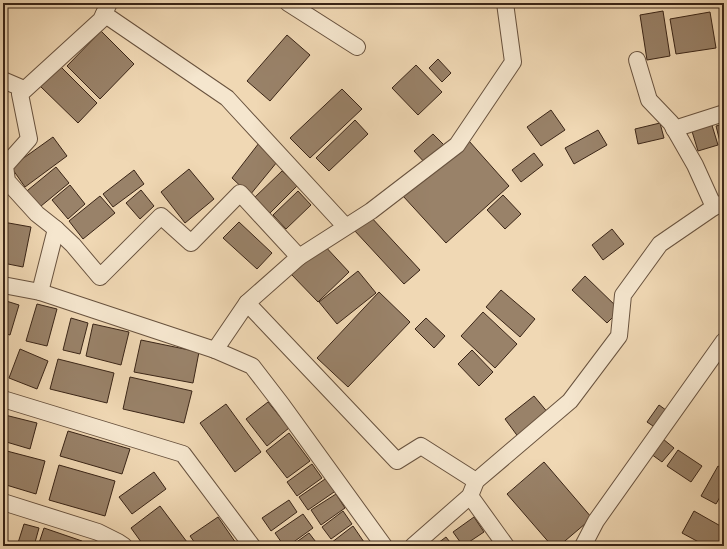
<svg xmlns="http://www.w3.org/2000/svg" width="727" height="549" viewBox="0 0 727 549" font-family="'IM FELL DW Pica',serif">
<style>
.building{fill:#998269;stroke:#3a2517}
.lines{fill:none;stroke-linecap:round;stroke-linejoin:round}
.street-casing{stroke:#68523e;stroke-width:18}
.street{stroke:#f5e6ce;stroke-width:16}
</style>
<rect width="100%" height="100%" fill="#f0d8b4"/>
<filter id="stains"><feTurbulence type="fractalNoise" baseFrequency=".005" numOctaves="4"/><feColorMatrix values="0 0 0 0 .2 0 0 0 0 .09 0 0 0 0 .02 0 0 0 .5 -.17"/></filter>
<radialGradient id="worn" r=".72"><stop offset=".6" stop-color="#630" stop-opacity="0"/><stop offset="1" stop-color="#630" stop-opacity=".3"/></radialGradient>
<!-- building -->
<g class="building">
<path d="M663,11L670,56L647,60L640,15Z"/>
<path d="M710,12L716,48L676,54L670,19Z"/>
<path d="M101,31L134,64L100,99L67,66Z"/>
<path d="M287,35L310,55L270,101L247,81Z"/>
<path d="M438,59L451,73L442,82L429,68Z"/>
<path d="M416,65L442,92L418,115L392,88Z"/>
<path d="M60,66L97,103L78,123L40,86Z"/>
<path d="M342,89L362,109L310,158L290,138Z"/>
<path d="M551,110L565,130L541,146L527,127Z"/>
<path d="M355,120L368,134L329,171L316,158Z"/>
<path d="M711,122L718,145L698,151L691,128Z"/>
<path d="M660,123L664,138L638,144L635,129Z"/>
<path d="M724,124V141L720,142L716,126Z"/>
<path d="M598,130L607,145L574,164L565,148Z"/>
<path d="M433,134L446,147L427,165L414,151Z"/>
<path d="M53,137L67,156L25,187L11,167Z"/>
<path d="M469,141L509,186L446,243L403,196Z"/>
<path d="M259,143L277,162L250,195L232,178Z"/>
<path d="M534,153L543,165L521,182L512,170Z"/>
<path d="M56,167L69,183L35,211L22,195Z"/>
<path d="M189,169L214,199L185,223L161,192Z"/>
<path d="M134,170L144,184L113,207L103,194Z"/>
<path d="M282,171L298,185L269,214L253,199Z"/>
<path d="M70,185L85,204L68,219L52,200Z"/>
<path d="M141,190L154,206L140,219L126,203Z"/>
<path d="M298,191L311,205L286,229L273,215Z"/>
<path d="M503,195L521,214L505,229L487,210Z"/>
<path d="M100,196L115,213L83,239L69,221Z"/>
<path d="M370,216L420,270L404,284L354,230Z"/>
<path d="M3,222L31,227L23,267L3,263Z"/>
<path d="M239,222L272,253L257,269L223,238Z"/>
<path d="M612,229L624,244L603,260L592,245Z"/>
<path d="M323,244L349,272L318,302L291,274Z"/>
<path d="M358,271L376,293L337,324L319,302Z"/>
<path d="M585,276L620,310L607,323L572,290Z"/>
<path d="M501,290L535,319L520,337L486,307Z"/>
<path d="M379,292L410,322L348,387L317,358Z"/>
<path d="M3,300L19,305L10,335L3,333Z"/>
<path d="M37,304L57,309L47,346L26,341Z"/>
<path d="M483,312L517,344L495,368L461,336Z"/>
<path d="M71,318L88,323L80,354L63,350Z"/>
<path d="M426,318L445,336L434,348L415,329Z"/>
<path d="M93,324L129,332L121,365L86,356Z"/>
<path d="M141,340L199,352L193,383L134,372Z"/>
<path d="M20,349L48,361L37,389L9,378Z"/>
<path d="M472,350L493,372L479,386L458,364Z"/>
<path d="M58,359L114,373L107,403L50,389Z"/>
<path d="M130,377L192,391L184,423L123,409Z"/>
<path d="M534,396L549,414L519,438L505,419Z"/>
<path d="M268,402L289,428L267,446L246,419Z"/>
<path d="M226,404L261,452L235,472L200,423Z"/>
<path d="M659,405L670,413L659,430L647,422Z"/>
<path d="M5,415L37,423L30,449L3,441V421Z"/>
<path d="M68,431L130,449L122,474L60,456Z"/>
<path d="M289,433L310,461L287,478L266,451Z"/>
<path d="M663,439L674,448L662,462L651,454Z"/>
<path d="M3,450L45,461L36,494L3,484Z"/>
<path d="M678,450L702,466L691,482L667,466Z"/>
<path d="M544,462L592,518L559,546H552L507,494Z"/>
<path d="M312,464L322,478L297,496L287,482Z"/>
<path d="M59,465L115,481L105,516L49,500Z"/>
<path d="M718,466L724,469V490L716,504L701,496Z"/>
<path d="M154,472L166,489L132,514L119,497Z"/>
<path d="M328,477L337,490L308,510L299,497Z"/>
<path d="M336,494L345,508L321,525L311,510Z"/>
<path d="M289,500L297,512L271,531L262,518Z"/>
<path d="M160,506L190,546H144L131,528Z"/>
<path d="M343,511L352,524L331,539L322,527Z"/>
<path d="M694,511L724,528V546H706L682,533Z"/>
<path d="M303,514L313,528L288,546H284L275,533Z"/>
<path d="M218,517L238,546H197L190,536Z"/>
<path d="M474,517L484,532L463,546L453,532Z"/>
<path d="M24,524L39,528L34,546H17Z"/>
<path d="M353,526L364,542L358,546H327Z"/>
<path d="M44,528L82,541L81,546H38Z"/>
<path d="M309,533L319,546H291Z"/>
<path d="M446,537L453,546H434Z"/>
</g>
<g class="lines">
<!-- street casing -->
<g class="street-casing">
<g id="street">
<path d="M288,3L357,47"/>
<path d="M104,14L227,98L345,226"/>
<path d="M637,60L649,100L671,123L695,165L714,207"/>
<path d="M3,80L24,89"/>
<path d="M674,129L724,113"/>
<path d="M56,229L73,245L100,277L161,216L191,243L240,193L299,257L247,303L215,350"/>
<path d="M299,257L371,211L457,145L513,62L505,3"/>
<path d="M3,285L40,292L215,350L252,366L282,405L384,546"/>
<path d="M40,292L56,229L37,214L7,181L5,166L29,139L20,94L101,20L109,3"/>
<path d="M247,303L397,461L421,446L476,481"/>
<path d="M3,399L183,454L252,546"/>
<path d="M470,496L506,546"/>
<path d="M3,502L98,532L118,542L124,546"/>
<path d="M413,546L470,496L476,481L570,401L619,336L623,295L660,244L714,207L724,203"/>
<path d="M583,546L596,521L724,341"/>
</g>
</g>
<!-- street -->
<use href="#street" class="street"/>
</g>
<!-- margin -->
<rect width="727" height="549" fill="none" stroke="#f0d8b4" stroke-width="16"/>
<rect x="4" y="4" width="719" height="541" fill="none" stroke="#3a2517" stroke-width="2"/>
<rect x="8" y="8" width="711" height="533" fill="none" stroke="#3a2517"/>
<rect width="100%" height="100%" filter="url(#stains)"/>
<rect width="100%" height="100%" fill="url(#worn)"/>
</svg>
